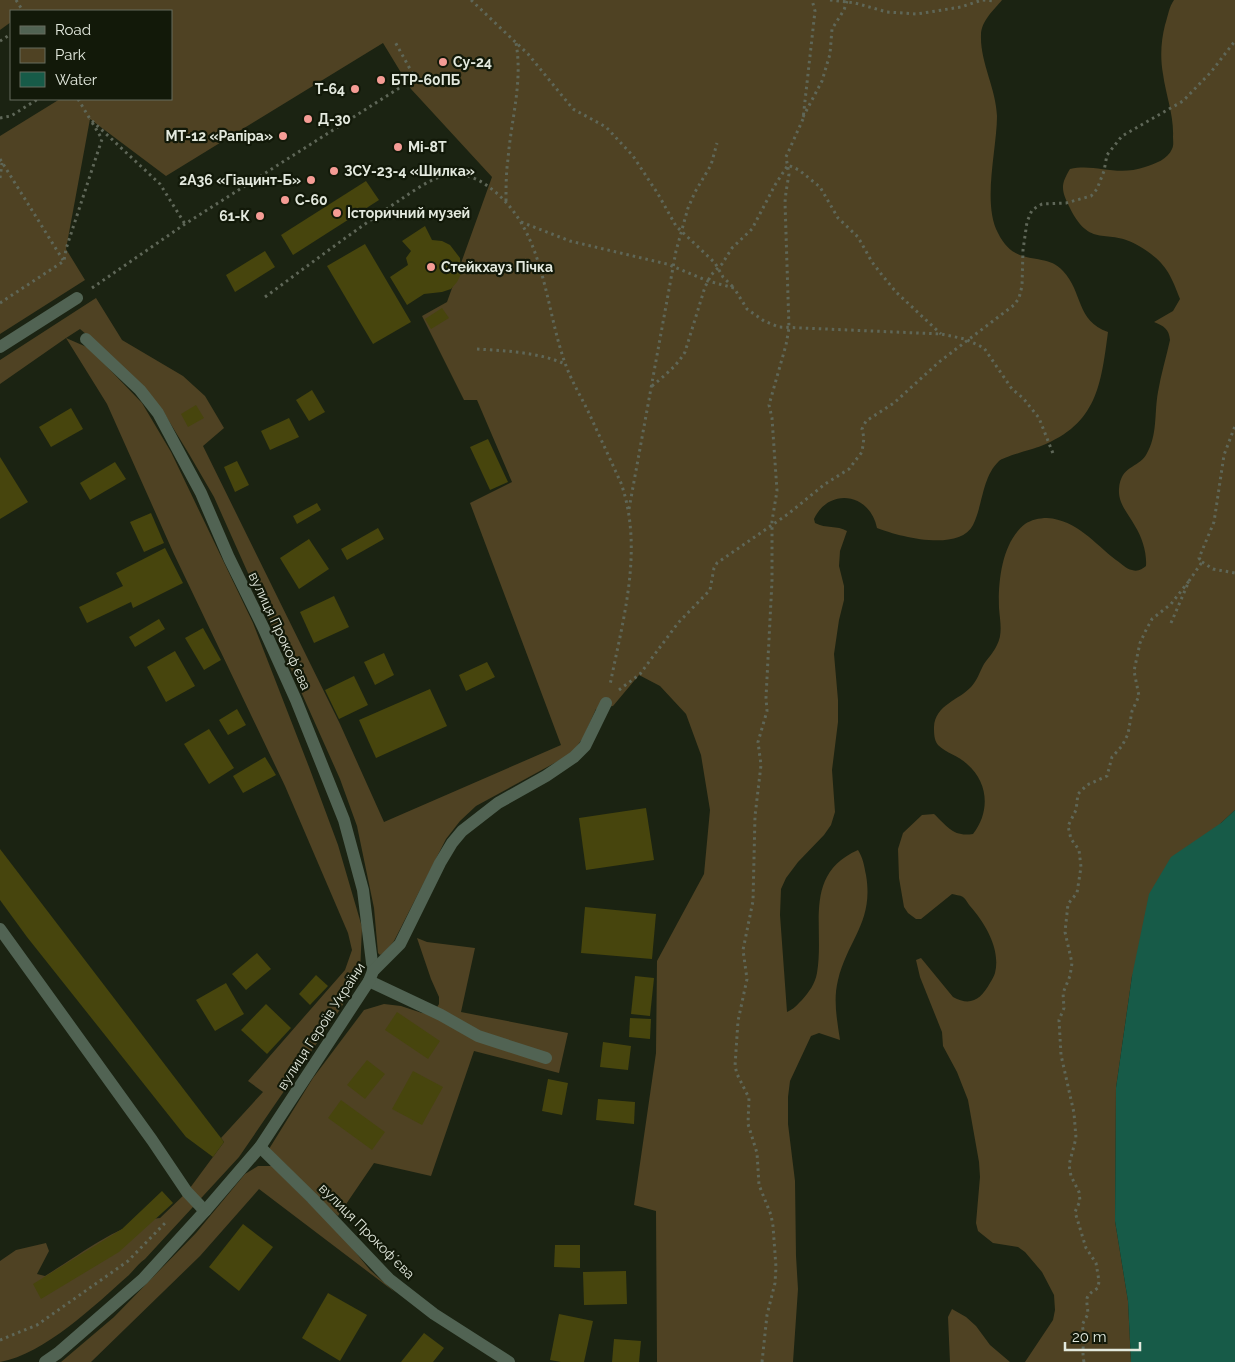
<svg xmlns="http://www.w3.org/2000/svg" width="1235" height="1362" viewBox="0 0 1235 1362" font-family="Raleway,sans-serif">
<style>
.green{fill:#4f4223}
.water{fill:#175b48}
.building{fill:#47450d}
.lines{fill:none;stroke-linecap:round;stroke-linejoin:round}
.path{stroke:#5f6758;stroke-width:3;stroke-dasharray:2.5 4;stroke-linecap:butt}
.service{stroke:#516353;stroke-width:12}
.minor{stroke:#516353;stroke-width:12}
.poi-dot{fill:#f59c95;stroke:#121909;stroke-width:2}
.labels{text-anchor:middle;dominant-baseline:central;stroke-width:4.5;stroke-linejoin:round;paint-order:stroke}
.poi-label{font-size:14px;font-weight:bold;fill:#e3e9de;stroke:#121909;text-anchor:start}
.street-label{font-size:14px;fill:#e3e9de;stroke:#121909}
</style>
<rect width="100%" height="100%" fill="#1b2312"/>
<!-- green -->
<g class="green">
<path d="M0,0H1002C994,10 981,21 981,35C980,62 996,88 997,116C997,149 982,203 998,233C1016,270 1045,250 1063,271C1083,292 1076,321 1108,332C1101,385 1097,424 1041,446C1033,449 1003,457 999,461C982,477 983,505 973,525C959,552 900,537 877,528C870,493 829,487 814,519L815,523C826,529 837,525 847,531L840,551L839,566L844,586V600L839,620L834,654L838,700V722L832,770L835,812L831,825L824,835L798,862L786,878L781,889L780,915L787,1012C794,1009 797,1005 802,1000C809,992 815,984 817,973C825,927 802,875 858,850C863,858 864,865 866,875C874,922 848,939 838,980C833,1000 837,1020 840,1040L819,1033L811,1036L790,1081L788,1097V1124L795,1181L796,1256L798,1289L793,1362H657L656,1211L634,1205L656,1053L657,961L704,874L710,810L701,755L686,714L660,686L639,675L613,706L596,709L583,738L571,754L476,806L460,821L446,839L394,941L385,952L380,955L378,953L374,908L357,826L340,779L214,497L189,454L161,408L100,346L80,329L66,338L89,348L142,403L171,452L253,623L309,767L338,845L362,927L360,974L341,1008L239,1157L145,1259C139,1263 134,1270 129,1275C95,1305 45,1354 0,1362V1261L16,1250L46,1243L49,1251L37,1274L45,1276C78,1256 122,1221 160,1218L187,1192L224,1142L221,1138L263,1092L248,1081L345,970L352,950L348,933L285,786L173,552L107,404L66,338L0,384V360L96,298L122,340L183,376L205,396L224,428L203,446L340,724L384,822L561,745L470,503L512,482L477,400H464L422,316L447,302L492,177L411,89L383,43L166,176L90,119L66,249L85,280L0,334V136L60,99H171V11H11V22L0,30Z"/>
<path d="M1174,0H1235V810L1221,823L1132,976L1116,1088L1115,1221L1128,1301L1131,1362H1025L1053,1320L1055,1310L1054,1295L1042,1272L1025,1252L1018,1247L993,1243L978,1231L976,1223L980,1177L979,1162L968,1100L957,1072L943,1046L942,1032L920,977L916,960L921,958L953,997C971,1007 981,999 990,983C992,980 994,976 995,973C1001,949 985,923 970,906C968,904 966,899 963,897C960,895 955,895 952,894L921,919H916L908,913L904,907L899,878L898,849L903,833L922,815L934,814C948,827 953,837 973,834C990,812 989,783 967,764C959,756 946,753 938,745C934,740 934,733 934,727C935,705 959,700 971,687C977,681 980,671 984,664C988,658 994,652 997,645C1003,634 1000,621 999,608C998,581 1002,542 1025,524C1031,520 1039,518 1047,518C1077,520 1094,543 1116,560C1121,563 1126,569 1132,570C1138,572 1142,569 1146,566C1147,553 1142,537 1135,526C1128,513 1118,504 1119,489C1121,465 1137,469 1146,455C1158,435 1154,414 1158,392C1161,374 1166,358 1170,340C1169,329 1164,326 1154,322L1173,311L1180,299C1170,272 1164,261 1139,246C1107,226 1090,252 1068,204C1061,189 1061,184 1070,169C1095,163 1116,177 1145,167C1155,164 1168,159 1172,149C1174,145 1173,141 1173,137C1174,115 1166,96 1163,74C1160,57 1161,41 1165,25C1168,16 1169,7 1174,0Z"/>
<path d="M417,938L427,942L475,948L461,1012L568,1033L559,1073L474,1051L431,1176L374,1163L338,1216L318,1198L269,1149L313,1078L364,1010L384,1004L401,1006L422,1013L433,1014L439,1004V997L431,979Z"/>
<path d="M258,1166H272L343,1237L370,1270L396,1293L259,1189L200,1256L91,1362H61L114,1317L196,1233L245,1174Z"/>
<path d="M952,1309L966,1317L976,1326L990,1345L1010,1362H950L948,1317Z"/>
</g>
<!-- water -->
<path class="water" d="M1235,810V1362H1131L1128,1301L1115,1221L1116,1088L1132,976L1149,894L1171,857L1221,823Z"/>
<!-- building -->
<g class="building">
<path d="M366,181L379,200L293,255L281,235Z"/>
<path d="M425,226L432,240L442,241L450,245L460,258L461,274L457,282L451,289L442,292L424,294L407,305L390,277L408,265L406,258L411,251L402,241Z"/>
<path d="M365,244L411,322L373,344L327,266Z"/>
<path d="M265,251L275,267L235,292L226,275Z"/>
<path d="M442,308L449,318L431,329L425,319Z"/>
<path d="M312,390L325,412L309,421L296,400Z"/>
<path d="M196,405L204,418L188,427L181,414Z"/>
<path d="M71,408L83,429L51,447L39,427Z"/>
<path d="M289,418L299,437L270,450L261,431Z"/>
<path d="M488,439L508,482L490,490L470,447Z"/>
<path d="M0,457L28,502L0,519Z"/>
<path d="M237,461L249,485L235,492L224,467Z"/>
<path d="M115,462L126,479L90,500L80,483Z"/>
<path d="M317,503L321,510L297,524L293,516Z"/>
<path d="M151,513L164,543L144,552L130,522Z"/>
<path d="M378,528L384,539L347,560L341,549Z"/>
<path d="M309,539L329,569L299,589L280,558Z"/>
<path d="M165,548L183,583L133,608L131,602L87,623L79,607L123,586L116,573Z"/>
<path d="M334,596L349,627L314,643L300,612Z"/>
<path d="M159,619L165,629L135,647L129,637Z"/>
<path d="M203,628L221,660L204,670L185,638Z"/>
<path d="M175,651L195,686L166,702L147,667Z"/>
<path d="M384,653L394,675L375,685L364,662Z"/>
<path d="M487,662L495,677L466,691L459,675Z"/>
<path d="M354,676L368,705L339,719L325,690Z"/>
<path d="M430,689L447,726L376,758L359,720Z"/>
<path d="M237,709L246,725L228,735L219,720Z"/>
<path d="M209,729L234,768L209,784L184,744Z"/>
<path d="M265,757L276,775L243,793L233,776Z"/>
<path d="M646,808L654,860L586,870L579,818Z"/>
<path d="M0,849L224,1142L213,1157L186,1137L27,937L0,900Z"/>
<path d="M585,907L656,914L652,959L581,953Z"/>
<path d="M257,953L271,969L246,990L232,974Z"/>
<path d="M316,975L328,986L310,1005L299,994Z"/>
<path d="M635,976L654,978L650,1016L631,1014Z"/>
<path d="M226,983L244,1014L215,1031L196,1000Z"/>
<path d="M266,1004L291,1028L267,1054L241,1030Z"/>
<path d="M397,1012L440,1041L428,1059L385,1030Z"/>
<path d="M630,1018L651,1019L650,1039L629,1037Z"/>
<path d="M603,1042L631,1046L628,1070L600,1067Z"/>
<path d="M367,1060L385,1074L365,1099L347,1085Z"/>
<path d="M413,1071L443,1087L422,1125L392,1109Z"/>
<path d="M548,1079L568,1083L562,1115L542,1111Z"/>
<path d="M598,1099L635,1102L634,1124L596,1120Z"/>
<path d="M341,1100L385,1132L372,1150L328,1118Z"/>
<path d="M162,1191L173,1203L119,1252L41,1299L33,1284L122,1229Z"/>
<path d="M243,1224L273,1247L239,1291L209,1267Z"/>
<path d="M555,1245H580V1268L554,1267Z"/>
<path d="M626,1271L627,1304L584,1305L583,1272Z"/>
<path d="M328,1293L367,1315L340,1361L302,1338Z"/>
<path d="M559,1314L593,1321L584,1362H561L550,1360Z"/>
<path d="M424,1333L444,1348L433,1362H401Z"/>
<path d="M614,1339L641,1341L639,1362H612Z"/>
</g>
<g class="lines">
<!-- path -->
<g class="path">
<path d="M16,0L23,11"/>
<path d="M471,0L528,54L573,109L606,127L633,156L658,194L676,226L715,263L723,277L733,287"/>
<path d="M830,0L855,3L887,12L917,14L961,7L982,0L995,1"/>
<path d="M0,41L11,34"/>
<path d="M78,99L90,119L160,184L185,224"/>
<path d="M803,117L822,81L830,54L832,29L844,10L847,1"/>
<path d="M0,118L11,116L38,99"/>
<path d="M0,159L63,260"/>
<path d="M0,178L2,163"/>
<path d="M506,201C506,187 506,173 508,159C511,120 523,82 516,43"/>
<path d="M521,222L570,241L667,264L708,281L734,288L747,309L764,321L779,327L941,334L965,339L984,348L1012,389L1023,398L1039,418L1054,456"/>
<path d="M92,288L185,224L415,78L394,40"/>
<path d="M265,297C309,265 352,232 397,202C412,192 429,179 447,175C462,172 477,178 489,187C545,228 544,304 565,363C571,380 580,395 588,411C599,435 610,459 621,483C644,549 623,619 610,685"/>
<path d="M0,303L64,261L66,249L102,139L90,119"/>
<path d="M477,349C506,351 538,352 565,364"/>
<path d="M652,386C664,376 677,366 685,352L705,287L711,275L722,264L732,248L752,229L775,185L788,165L799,170L820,187L838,218L858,237L872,262L882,275L896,292L941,334"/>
<path d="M629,509L676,251L688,208L695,192L711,165L717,143"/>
<path d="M1202,562L1213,569L1235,573"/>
<path d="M1171,623L1189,581L1202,562L1199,558L1214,522L1224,455L1235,426"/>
<path d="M619,690L640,674L678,623L710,590L714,568L717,563L788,514L825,484L849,469L862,452L864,438L862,429L866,421L894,403L939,362L1014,305L1019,298L1022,286L1023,250L1027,222L1032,210L1042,204L1066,203L1091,196L1097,189L1104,171L1107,155L1122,136L1183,101L1211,72L1235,41"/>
<path d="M0,1340L37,1325L128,1261L167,1221"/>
<path d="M762,1362L767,1315L775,1283L776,1267L773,1226L771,1215L759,1185L757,1153L748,1124L749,1098L737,1074L735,1066L738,1021L747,979L743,950L753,901L755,816L761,765L758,742L767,711L766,698L772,581V521L777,491L772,418L769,405L786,345L789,328L785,202L786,192L789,174L786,157L803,119L815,11L812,0"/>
<path d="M1084,1362C1081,1348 1086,1339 1082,1325L1088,1314C1087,1298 1083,1297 1098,1288L1099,1281L1096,1263L1086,1248L1075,1212L1080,1201L1079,1192L1071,1176L1069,1165L1076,1138L1074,1113L1061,1055L1059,1020L1064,1008L1063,993L1070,976L1072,963L1065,932L1068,904L1077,893L1081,867L1079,850L1071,839L1068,826L1076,810L1078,794L1087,785L1107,776L1112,757L1122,746L1128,734L1132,711L1139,696L1134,671L1140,643L1145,632L1152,619L1171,604L1189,581"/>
</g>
<!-- service -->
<g class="service">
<path d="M0,929L152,1140L187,1192L205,1211"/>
<path d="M369,981L441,1015L478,1036L546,1058"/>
</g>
<!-- minor -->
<g class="minor">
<path d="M86,339L140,390L158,413L201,493L229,558L263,627L296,700L344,820L363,890L373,971"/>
<path d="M0,347L77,298"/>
<path d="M260,1147L312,1198L389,1279L434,1314L509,1362"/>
<path d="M45,1362L58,1353L143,1279L205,1211L260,1147L369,981L373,971L400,944L440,863L452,843L462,831L498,803L546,776L574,757L585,746L606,703"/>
</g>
</g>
<!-- markers -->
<g class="poi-dot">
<circle cx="443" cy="62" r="5"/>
<circle cx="381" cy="80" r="5"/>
<circle cx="355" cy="89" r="5"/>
<circle cx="308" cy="119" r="5"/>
<circle cx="283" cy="136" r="5"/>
<circle cx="398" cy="147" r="5"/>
<circle cx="334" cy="171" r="5"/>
<circle cx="311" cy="180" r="5"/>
<circle cx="285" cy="200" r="5"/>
<circle cx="337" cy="213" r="5"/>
<circle cx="260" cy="216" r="5"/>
<circle cx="431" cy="267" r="5"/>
</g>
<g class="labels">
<!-- poi labels -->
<g class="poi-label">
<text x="453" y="62">Су-24</text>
<text x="391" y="80">БТР-60ПБ</text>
<text x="345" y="89" text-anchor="end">Т-64</text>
<text x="318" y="119">Д-30</text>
<text x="273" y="136" text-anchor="end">МТ-12 «Рапіра»</text>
<text x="408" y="147">Мі-8Т</text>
<text x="344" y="171">ЗСУ-23-4 «Шилка»</text>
<text x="301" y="180" text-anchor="end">2А36 «Гіацинт-Б»</text>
<text x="295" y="200">С-60</text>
<text x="347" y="213">Історичний музей</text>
<text x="250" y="216" text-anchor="end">61-К</text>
<text x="441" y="267">Стейкхауз Пічка</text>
</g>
<!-- street labels -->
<g class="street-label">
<text transform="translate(280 631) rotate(65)">вулиця Прокофʼєва</text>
<text transform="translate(321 1026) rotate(-57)">вулиця Героїв України</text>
<text transform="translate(367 1231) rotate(45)">вулиця Прокофʼєва</text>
</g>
</g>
<!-- legend -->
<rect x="10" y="10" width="162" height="90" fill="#121909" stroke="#666c5e"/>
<rect x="20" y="26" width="25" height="8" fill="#516353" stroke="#666c5e"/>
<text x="55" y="35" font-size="15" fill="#e3e9de">Road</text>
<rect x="20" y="48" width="25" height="15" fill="#4f4223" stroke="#666c5e"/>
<text x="55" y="60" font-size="15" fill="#e3e9de">Park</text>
<rect x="20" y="72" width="25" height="15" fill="#175b48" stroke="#666c5e"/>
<text x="55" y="85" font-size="15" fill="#e3e9de">Water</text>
<!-- scale -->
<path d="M1065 1342v8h75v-8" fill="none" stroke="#e3e9de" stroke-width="2.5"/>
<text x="1072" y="1342" font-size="15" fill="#e3e9de" stroke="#121909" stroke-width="4" paint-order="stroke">20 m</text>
</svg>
